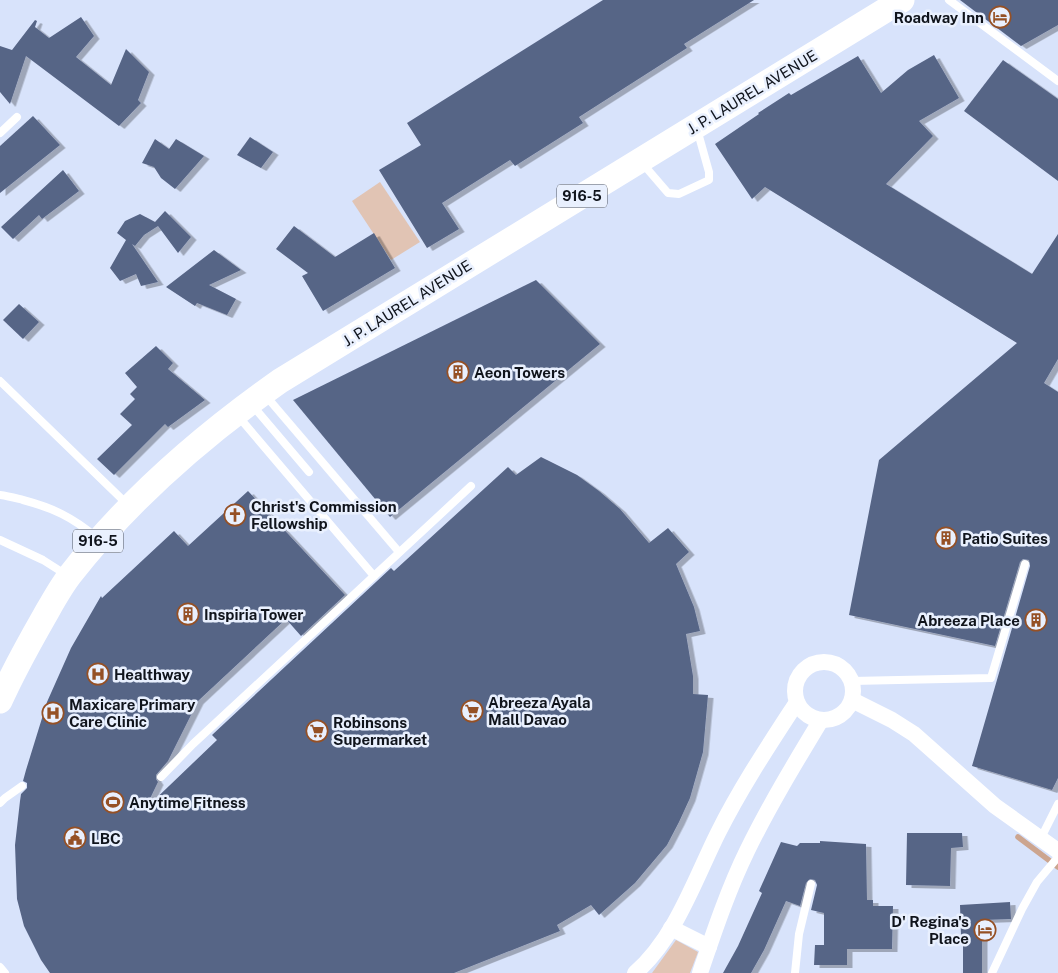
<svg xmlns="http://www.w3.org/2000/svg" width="1058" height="973" viewBox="0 0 1058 973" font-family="'Public Sans',sans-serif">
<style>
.green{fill:#e1c4b4}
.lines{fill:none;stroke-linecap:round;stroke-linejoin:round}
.stream{stroke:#cca58f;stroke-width:5.5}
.building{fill:#576586;filter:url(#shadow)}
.lane{stroke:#fff;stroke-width:8}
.street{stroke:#fff;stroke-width:16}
.primary{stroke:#fff;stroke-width:25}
.labels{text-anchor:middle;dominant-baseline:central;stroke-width:5;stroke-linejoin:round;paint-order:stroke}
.shield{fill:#e9f0fe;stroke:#515660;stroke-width:1}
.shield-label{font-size:14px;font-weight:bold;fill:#10141c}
.poi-label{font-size:15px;font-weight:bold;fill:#10141c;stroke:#e9f0fe;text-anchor:start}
.street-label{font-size:15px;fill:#10141c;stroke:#e9f0fe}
</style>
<defs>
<filter id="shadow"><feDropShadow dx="5.5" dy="3" stdDeviation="0" flood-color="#0004"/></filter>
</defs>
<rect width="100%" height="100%" fill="#d8e3fb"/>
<!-- green -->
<g class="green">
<path d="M380,182L420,242L391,260L352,201Z"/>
<path d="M676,940L698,952L690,973H652Z"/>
</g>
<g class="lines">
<!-- stream -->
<path class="stream" d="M1018,837L1058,867"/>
</g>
<!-- building -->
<g class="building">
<path d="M603,0H754L684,44L687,48L579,117L583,123L515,166L510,160L442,203L459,229L427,248L379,170L421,145L407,123Z"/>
<path d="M960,0H1058V25L1021,46Z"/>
<path d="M81,17L94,36L76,57L111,85L126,49L149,72L138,100L141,103L119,126L26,56L10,104L0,92V46L12,50L35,20L37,21L35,27L49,38Z"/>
<path d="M934,55L959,98L919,121L933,136L886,184L1032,274L1058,234V359L1044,383L1058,392V778L1052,790L972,766L1030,566L1029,560L1023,559L1020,562L995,646L849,615L879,460L1017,343L765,187L752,199L715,144L759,114L758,113L789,93L791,95L858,56L881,93L908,70Z"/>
<path d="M1003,60L1058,99V181L964,111Z"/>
<path d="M33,116L60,145L0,193V146Z"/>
<path d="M250,137L273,152L261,168L237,155Z"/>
<path d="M155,139L169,149L176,139L204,156L175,189L161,178L154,167L142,163Z"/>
<path d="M63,170L79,191L42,219L39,215L13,239L1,227Z"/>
<path d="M165,211L191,237L178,253L158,226L144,235L135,246L132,244L158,282L141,286L136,274L120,281L110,268L126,240L117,233L125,221L140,214L155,222Z"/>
<path d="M294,226L335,257L374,233L395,268L323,311L302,276L308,273L276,249Z"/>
<path d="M214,250L241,270L209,285L236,299L227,315L197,303L195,306L166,287Z"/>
<path d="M536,280L600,344L390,517L293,400Z"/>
<path d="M19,304L39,322L23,339L3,320Z"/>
<path d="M156,346L173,363L168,369L205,400L168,427L165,424L114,475L97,459L132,425L120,414L135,399L130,394L137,387L125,373Z"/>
<path d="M541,457L577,475L599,491L620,509L649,543L668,528L689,552L676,564L694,607L700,631L686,634L693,676V694L708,695L703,752L690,798L679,822L667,845L635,883L599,915L591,905L557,925L560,931L454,973H50L41,960L24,926L17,899L15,845L20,801L21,794L27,788V783L23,781L26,770L47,702L71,648L101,596L102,598L174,531L188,546L248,491L345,595L301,636L286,619L198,701L168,761L156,775V779L158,782L145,809L217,740L212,735L391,568L394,571L508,467L516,475Z"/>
<path d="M907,833H962L963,847L951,848L950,886L906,885Z"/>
<path d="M820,841L866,844L867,900H873V906H893L892,949H847V965H814L815,945H824V913L811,910L817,885L815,880L810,879L806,883L800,906L786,901L764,950L751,973H723L738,946L762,893L759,891L781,842L797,846L800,843H820Z"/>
<path d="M1010,902L1011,919L982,920V973H963V936H961L960,905Z"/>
</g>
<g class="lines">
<!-- lane -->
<g class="lane">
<path d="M949,0L1058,81"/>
<path d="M0,133L17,117"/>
<path d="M643,164L668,193L679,194L709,180V172L697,129"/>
<path d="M0,381L128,505"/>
<path d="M266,396L399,552"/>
<path d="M253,406L309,472"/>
<path d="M238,416L374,576L471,486"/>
<path d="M0,495C8,496 15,498 23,500C53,508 72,517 96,537"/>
<path d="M0,540L43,560L65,574"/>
<path d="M852,681L991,678L1025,564"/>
<path d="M161,777L193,744L374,576"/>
<path d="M0,803L5,798L22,786"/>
<path d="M1041,838L1058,804"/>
<path d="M0,967L5,973"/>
<path d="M795,973L799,934L811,884"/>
<path d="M992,973L1022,909L1037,882L1058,857"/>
</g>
<!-- street -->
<g class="street">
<circle cx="824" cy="691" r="29"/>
<path d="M852,700L892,720L914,734L995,806L1058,851"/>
<path d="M671,928L709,947"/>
<path d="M635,973C675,939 695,879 718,833C741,787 769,745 797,702"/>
<path d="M700,973C714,932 728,890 747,851C769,806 795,763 821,720"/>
</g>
<!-- primary -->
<path class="primary" d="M0,701C13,672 28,645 44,617C52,603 60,588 70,575C129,499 202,436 280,381L902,0"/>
</g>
<!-- icons -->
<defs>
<g id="hotel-ring" transform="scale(1.125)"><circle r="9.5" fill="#e9f0fe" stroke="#955025" stroke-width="1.5"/><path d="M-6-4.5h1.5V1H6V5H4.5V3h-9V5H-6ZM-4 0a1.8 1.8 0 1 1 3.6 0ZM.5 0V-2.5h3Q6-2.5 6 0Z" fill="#955025"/></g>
<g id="building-ring" transform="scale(1.125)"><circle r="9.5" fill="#e9f0fe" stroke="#955025" stroke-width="1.5"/><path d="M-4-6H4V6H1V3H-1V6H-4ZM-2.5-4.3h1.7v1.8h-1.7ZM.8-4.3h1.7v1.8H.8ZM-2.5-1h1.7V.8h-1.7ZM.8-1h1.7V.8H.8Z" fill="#955025"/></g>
<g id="church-ring" transform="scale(1.125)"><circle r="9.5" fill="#e9f0fe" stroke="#955025" stroke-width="1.5"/><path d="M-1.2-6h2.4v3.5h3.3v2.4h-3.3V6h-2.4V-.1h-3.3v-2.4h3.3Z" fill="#955025"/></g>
<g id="hospital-ring" transform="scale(1.125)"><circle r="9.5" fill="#e9f0fe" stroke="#955025" stroke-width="1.5"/><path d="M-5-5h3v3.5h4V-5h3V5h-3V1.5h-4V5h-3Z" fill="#955025"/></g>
<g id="supermarket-ring" transform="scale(1.125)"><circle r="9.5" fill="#e9f0fe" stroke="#955025" stroke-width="1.5"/><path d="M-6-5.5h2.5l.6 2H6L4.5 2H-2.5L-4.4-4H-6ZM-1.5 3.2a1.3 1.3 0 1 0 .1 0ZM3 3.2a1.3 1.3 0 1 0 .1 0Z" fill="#955025"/></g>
<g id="stadium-ring" transform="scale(1.125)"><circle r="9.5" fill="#e9f0fe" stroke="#955025" stroke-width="1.5"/><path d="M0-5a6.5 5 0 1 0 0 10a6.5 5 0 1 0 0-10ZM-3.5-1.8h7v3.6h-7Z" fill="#955025"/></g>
<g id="civic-ring" transform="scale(1.125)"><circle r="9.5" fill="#e9f0fe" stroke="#955025" stroke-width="1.5"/><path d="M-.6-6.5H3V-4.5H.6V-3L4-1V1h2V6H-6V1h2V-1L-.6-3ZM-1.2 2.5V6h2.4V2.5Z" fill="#955025"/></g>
</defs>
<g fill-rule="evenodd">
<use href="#hotel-ring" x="1000" y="17"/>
<use href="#building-ring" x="458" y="372"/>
<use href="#church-ring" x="235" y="515"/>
<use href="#building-ring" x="946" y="538"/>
<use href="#building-ring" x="188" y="614"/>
<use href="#building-ring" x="1036" y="620"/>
<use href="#hospital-ring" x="98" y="674"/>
<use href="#supermarket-ring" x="472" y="711"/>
<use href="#hospital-ring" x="53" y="713"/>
<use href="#supermarket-ring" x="317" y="731"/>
<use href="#stadium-ring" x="113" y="802"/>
<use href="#civic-ring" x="75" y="838"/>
<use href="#hotel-ring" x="985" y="930"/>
</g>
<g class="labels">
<!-- shield labels -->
<g class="shield">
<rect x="557" y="184.5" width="50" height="23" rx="4"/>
<rect x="73" y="529.5" width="50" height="23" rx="4"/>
</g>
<g class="shield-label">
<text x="582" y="196">916-5</text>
<text x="98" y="541">916-5</text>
</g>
<!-- poi labels -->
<g class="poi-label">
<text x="984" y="17" text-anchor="end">Roadway Inn</text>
<text x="474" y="372">Aeon Towers</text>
<text x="251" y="506">Christ's Commission<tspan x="251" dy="17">Fellowship</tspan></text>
<text x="962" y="538">Patio Suites</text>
<text x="204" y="614">Inspiria Tower</text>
<text x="1020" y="620" text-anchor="end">Abreeza Place</text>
<text x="114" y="674">Healthway</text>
<text x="488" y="702">Abreeza Ayala<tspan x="488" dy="17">Mall Davao</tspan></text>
<text x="69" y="704">Maxicare Primary<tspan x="69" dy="17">Care Clinic</tspan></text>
<text x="333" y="722">Robinsons<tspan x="333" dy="17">Supermarket</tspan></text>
<text x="129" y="802">Anytime Fitness</text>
<text x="91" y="838">LBC</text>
<text x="969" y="921" text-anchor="end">D' Regina's<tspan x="969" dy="17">Place</tspan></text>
</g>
<!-- street labels -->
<g class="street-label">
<text transform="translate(752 92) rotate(-31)">J. P. LAUREL AVENUE</text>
<text transform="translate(407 303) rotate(-32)">J. P. LAUREL AVENUE</text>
</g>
</g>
</svg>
